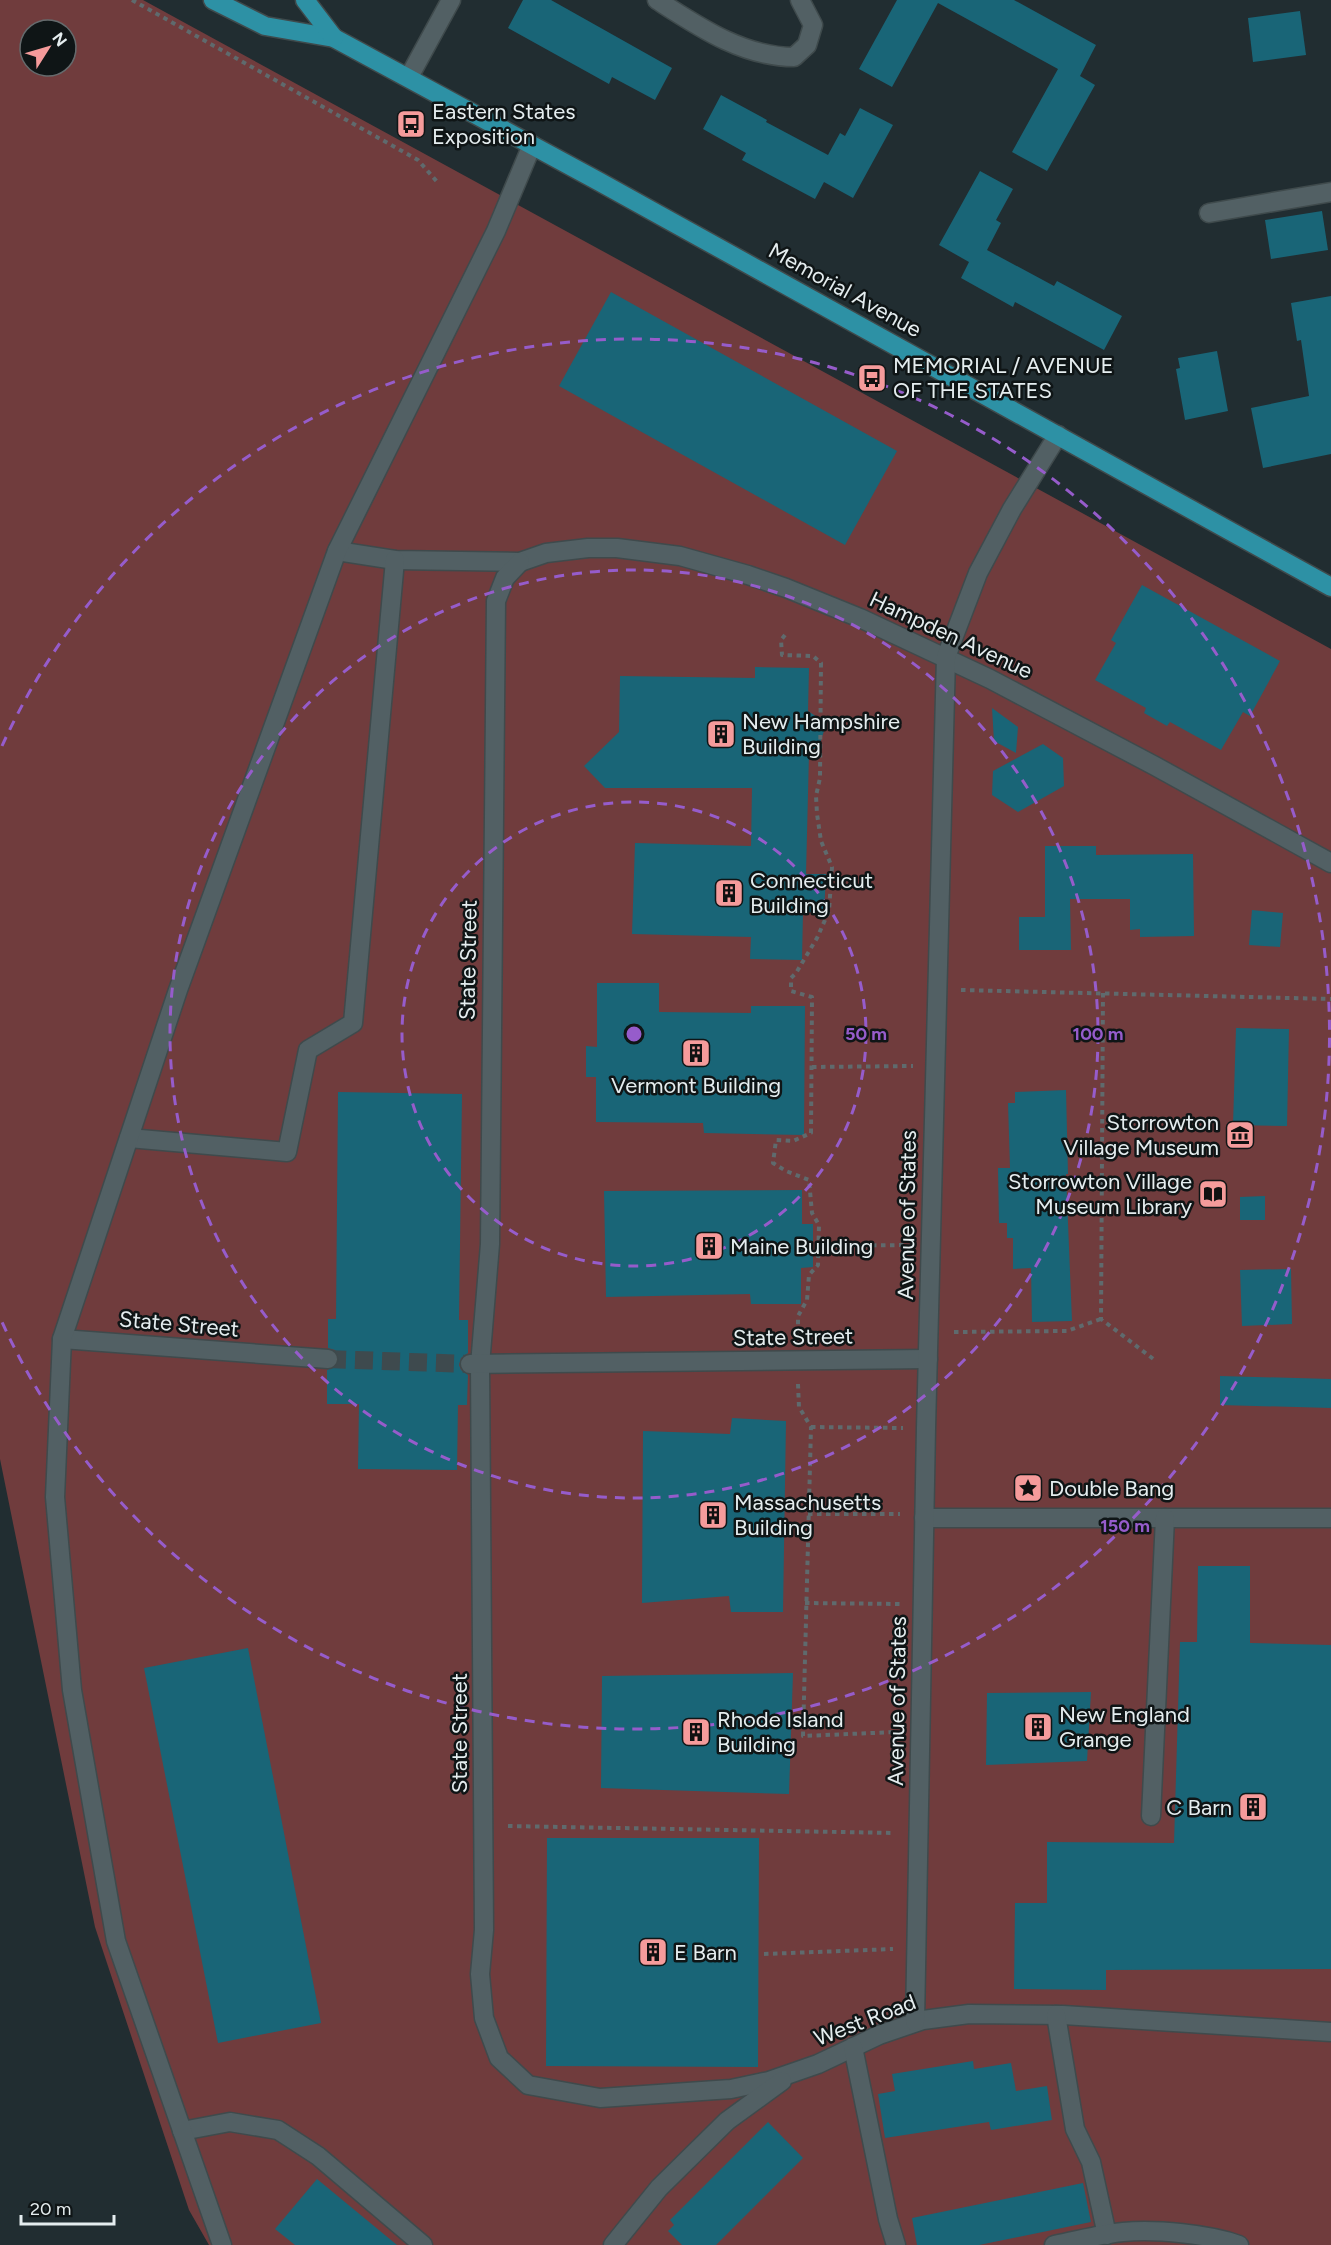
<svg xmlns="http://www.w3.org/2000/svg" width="1331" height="2245" viewBox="0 0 1331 2245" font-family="Figtree,sans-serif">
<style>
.green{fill:#703c3d;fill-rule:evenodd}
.building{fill:#196577}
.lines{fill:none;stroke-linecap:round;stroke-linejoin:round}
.minor-tunnel{stroke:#3e4a4e;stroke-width:18;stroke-dasharray:18 9;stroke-linecap:butt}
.minor-casing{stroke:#3f4a4c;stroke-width:21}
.major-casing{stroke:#3f4a4c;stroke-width:21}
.path{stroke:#5f6a6d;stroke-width:4;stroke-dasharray:4.5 4.5;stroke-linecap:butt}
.minor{stroke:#526064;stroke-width:18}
.major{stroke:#2d91a5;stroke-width:18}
.ring{fill:none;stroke:#965ccb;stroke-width:3;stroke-dasharray:10 8}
.labels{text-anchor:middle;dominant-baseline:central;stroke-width:5;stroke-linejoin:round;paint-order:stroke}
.poi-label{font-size:22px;fill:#e5edef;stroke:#0f1516;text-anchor:start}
.street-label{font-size:22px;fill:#e5edef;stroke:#0f1516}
.centre{fill:#965ccb;stroke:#0f1516;stroke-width:3}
.ring-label{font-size:18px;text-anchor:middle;font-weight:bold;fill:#965ccb;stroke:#0f1516;stroke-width:5;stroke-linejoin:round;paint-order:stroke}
</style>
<rect width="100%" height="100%" fill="#212d31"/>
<!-- green -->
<path class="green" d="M0,0H143L1331,649V2245H209L189,2210L95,1927L0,1459ZM30,30H66V66H30Z"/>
<!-- building -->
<g class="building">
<path d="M523,0H551L672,68L655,100L612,77L609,84L508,28Z"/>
<path d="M897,0H1014L1096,45L1080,76L1095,85L1047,171L1012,152L1058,69L938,3L892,87L859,69Z"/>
<path d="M1300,11L1306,55L1253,62L1248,18Z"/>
<path d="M721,95L767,120L766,122L828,155L840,133L845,136L860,108L893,125L853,198L824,182L815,199L742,160L746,153L703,129Z"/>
<path d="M980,171L1013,189L996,220L1001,223L987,250L1054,286L1057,281L1122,316L1104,350L1015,302L1013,307L961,278L969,262L939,245Z"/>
<path d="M1322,211L1328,250L1271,259L1265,220Z"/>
<path d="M611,292L897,451L845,545L559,386Z"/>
<path d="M1331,296V454L1263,468L1251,408L1309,396L1301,340L1297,341L1291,303Z"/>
<path d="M1217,351L1228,411L1185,420L1176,369L1180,368L1178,358Z"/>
<path d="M1142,585L1280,661L1250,716L1243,712L1221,750L1170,722L1167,726L1144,713L1146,708L1095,680L1116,643L1111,640Z"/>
<path d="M755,667L809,668L808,711L820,719L824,731L820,743L809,754L806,874H826L824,913L803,912L802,960L750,959L751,937L632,934L635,843L751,846L752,788H605L584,766L619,732L620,676L755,678Z"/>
<path d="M992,708L1018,727L1016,753L994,741Z"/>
<path d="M1043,744L1063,758L1064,786L1018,812L992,795L993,771Z"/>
<path d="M1045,846H1096V855L1193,854L1194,936L1140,937V929L1130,930V899H1070L1071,950H1019V917H1045Z"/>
<path d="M1252,910L1283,913L1280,947L1249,945Z"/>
<path d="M597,983H659V1012L751,1013V1006H805L804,1135L704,1133L703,1123L596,1122V1077H586V1046L597,1047Z"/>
<path d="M1236,1028L1289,1029L1287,1126L1233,1125Z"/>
<path d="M1066,1090L1068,1174H1066L1072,1321L1032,1322L1031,1268L1013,1269V1238H1007V1223H999L998,1168H1010L1008,1103H1015V1092Z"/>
<path d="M338,1092L462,1094L459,1320H468V1353L461,1358L459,1365L461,1370L468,1375L467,1405H458L457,1470L358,1469L359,1404H327V1370L337,1366L339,1359L335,1350L328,1348V1319H336Z"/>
<path d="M802,1190V1224H813V1267L801,1268V1304H751L750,1294L606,1297L604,1191Z"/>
<path d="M1265,1196V1220H1240V1197Z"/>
<path d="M1291,1269L1292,1324L1242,1326L1240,1270Z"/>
<path d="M1220,1376L1331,1379V1408L1220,1405Z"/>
<path d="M732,1418L786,1421L783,1612H731L729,1596L642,1603L643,1431L730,1434Z"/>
<path d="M1198,1566H1250V1643L1331,1645V1969L1106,1970V1990L1014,1989L1015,1903H1047V1842L1174,1843L1180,1642H1197Z"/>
<path d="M248,1648L321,2023L218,2043L144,1668Z"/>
<path d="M793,1673L789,1794L601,1788L602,1676Z"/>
<path d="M1091,1692L1087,1761L986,1765L987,1693Z"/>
<path d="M547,1838H759L758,2067L546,2066Z"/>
<path d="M973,2061L974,2069L1011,2063L1016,2091L1047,2086L1052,2120L991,2130L989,2122L885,2138L878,2094L895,2091L892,2074Z"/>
<path d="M768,2122L803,2158L716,2245H682L668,2231L674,2225L670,2220Z"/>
<path d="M317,2179L397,2245H295L275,2229Z"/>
<path d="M1083,2183L1091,2222L979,2245H917L912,2218Z"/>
</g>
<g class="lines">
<!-- minor-tunnel -->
<path class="minor-tunnel" d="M328,1359L468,1364"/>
<!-- minor casing -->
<g class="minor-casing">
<g id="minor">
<path d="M657,0C699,27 743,57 794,57L807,45L813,25L800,0"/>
<path d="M409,77L451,0"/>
<path d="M1209,213L1331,192"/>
<path d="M337,551L395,560L520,562L546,553L588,548H617L680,556L748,575L786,588L860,618L990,679L1155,766L1331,863"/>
<path d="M520,562L505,578L496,601L490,1244L480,1365L484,1930L480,1974L484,2018L499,2058L528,2085L600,2098L731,2089L769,2081L818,2064L879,2035L923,2020L969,2014L1063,2015L1331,2032"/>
<path d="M129,1138L287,1152L308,1050L353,1023L395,560"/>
<path d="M62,1339L328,1359"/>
<path d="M470,1364L928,1359"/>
<path d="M924,1518H1331"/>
<path d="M1151,1816L1165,1518"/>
<path d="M1056,2015L1075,2129L1091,2162L1107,2235"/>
<path d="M915,2022L926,1428L946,657L978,573L1012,509L1058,435"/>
<path d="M853,2047L888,2219L896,2245"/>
<path d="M182,2131L230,2122L278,2130L318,2156L423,2245"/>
<path d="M222,2245L116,1941L72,1690L55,1497L62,1339L178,990L337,551L496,231L532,145"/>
<path d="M613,2245L659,2188L727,2121L782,2081"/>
<path d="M1054,2245C1076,2241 1100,2234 1123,2232C1156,2229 1209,2234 1239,2245"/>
</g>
</g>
<!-- major casing -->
<g class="major-casing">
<g id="major">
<path d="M213,0L265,26L334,38L598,181L1331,587"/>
<path d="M305,0L334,38"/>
</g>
</g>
<!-- path -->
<g class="path">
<path d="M132,0L418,160L439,184"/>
<path d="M785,635L781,640L782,655L813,656L821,663L820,778L816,796L817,814L821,841L832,867L829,911L817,938L796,973L791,978V991L812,997L811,1133L793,1141L776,1140L773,1163L786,1171L809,1180L812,1213L819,1225L818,1265L809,1275L807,1300L798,1316V1337"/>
<path d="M961,990L1331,999"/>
<path d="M1103,993L1101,1319L1156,1361"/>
<path d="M812,1067L913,1066"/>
<path d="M818,1246L908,1245"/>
<path d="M954,1332L1067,1331L1101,1319"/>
<path d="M798,1384L799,1407L811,1427L803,1736L896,1732"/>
<path d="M811,1427L903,1428"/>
<path d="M808,1514H900"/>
<path d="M805,1603L900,1604"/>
<path d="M508,1826L894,1833"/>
<path d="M764,1954L893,1949"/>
</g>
<!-- minor -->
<use href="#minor" class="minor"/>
<!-- major -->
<use href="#major" class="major"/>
</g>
<!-- distance rings -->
<g class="ring">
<circle cx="634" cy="1034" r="232"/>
<circle cx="634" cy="1034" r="464"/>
<path d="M2 746A695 695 0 1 1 2 1322"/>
</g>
<!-- icons -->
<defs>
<g id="bus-square" transform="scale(1.5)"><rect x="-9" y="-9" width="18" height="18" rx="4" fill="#f59b9b" stroke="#0f1516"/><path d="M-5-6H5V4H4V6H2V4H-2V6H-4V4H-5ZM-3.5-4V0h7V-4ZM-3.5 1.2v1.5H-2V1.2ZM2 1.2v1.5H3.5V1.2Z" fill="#111"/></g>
<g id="building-square" transform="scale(1.5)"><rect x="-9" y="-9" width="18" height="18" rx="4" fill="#f59b9b" stroke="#0f1516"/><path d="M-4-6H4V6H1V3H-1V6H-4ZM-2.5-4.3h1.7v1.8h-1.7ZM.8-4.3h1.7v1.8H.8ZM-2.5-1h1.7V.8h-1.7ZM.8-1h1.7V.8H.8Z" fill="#111"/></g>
<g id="museum-square" transform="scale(1.5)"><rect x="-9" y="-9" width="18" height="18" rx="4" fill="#f59b9b" stroke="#0f1516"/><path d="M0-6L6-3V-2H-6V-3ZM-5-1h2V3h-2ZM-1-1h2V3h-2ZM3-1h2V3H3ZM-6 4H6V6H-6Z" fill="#111"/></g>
<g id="library-square" transform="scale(1.5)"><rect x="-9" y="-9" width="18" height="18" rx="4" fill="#f59b9b" stroke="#0f1516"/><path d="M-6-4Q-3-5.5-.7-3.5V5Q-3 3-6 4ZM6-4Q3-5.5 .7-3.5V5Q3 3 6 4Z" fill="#111"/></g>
<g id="sight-square" transform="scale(1.5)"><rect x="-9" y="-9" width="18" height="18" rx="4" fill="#f59b9b" stroke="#0f1516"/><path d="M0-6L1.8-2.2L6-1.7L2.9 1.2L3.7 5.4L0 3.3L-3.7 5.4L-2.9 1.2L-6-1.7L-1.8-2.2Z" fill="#111"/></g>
</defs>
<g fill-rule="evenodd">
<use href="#bus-square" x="411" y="124"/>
<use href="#bus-square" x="872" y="378"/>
<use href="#building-square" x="721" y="734"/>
<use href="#building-square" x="729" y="893"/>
<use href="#building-square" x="696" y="1053"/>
<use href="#museum-square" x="1240" y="1135"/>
<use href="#library-square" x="1213" y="1194"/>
<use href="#building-square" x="709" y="1246"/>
<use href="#sight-square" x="1028" y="1488"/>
<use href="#building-square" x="713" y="1515"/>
<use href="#building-square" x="1038" y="1727"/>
<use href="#building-square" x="696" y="1732"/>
<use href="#building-square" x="1253" y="1807"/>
<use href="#building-square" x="653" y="1952"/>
</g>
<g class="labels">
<!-- poi labels -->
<g class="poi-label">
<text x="432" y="111">Eastern States<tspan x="432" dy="25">Exposition</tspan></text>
<text x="893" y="365">MEMORIAL / AVENUE<tspan x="893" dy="25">OF THE STATES</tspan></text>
<text x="742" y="721">New Hampshire<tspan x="742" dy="25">Building</tspan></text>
<text x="750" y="880">Connecticut<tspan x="750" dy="25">Building</tspan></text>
<text x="696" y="1085" text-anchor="middle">Vermont Building</text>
<text x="1219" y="1122" text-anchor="end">Storrowton<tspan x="1219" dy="25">Village Museum</tspan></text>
<text x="1192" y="1181" text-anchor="end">Storrowton Village<tspan x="1192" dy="25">Museum Library</tspan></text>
<text x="730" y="1246">Maine Building</text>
<text x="1049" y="1488">Double Bang</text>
<text x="734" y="1502">Massachusetts<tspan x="734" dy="25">Building</tspan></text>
<text x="1059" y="1714">New England<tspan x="1059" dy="25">Grange</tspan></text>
<text x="717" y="1719">Rhode Island<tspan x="717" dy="25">Building</tspan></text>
<text x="1232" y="1807" text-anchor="end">C Barn</text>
<text x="674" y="1952">E Barn</text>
</g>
<!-- street labels -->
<g class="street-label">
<text transform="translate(845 290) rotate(29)">Memorial Avenue</text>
<text transform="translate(951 635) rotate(25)">Hampden Avenue</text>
<text transform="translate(468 960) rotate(-89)">State Street</text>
<text transform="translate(907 1215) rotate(-89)">Avenue of States</text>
<text transform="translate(179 1324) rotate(5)">State Street</text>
<text transform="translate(793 1337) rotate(-1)">State Street</text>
<text transform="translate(897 1701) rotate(-89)">Avenue of States</text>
<text transform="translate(459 1733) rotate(-90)">State Street</text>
<text transform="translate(865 2020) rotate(-21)">West Road</text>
</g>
</g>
<circle cx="634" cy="1034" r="9" class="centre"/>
<g class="ring-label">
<text x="866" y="1040">50 m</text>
<text x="1098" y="1040">100 m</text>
<text x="1125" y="1532">150 m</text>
</g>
<!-- north arrow -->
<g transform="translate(48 48) rotate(53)"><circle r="28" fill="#0f1516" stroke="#656b6d" stroke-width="1.5"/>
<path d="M0-4.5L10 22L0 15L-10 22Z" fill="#f59b9b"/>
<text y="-9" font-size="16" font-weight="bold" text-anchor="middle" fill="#e5edef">N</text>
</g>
<!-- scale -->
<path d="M21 2215v9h93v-9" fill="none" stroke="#e5edef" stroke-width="3"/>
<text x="30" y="2215" font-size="18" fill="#e5edef" stroke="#0f1516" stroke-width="4.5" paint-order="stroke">20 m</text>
</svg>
